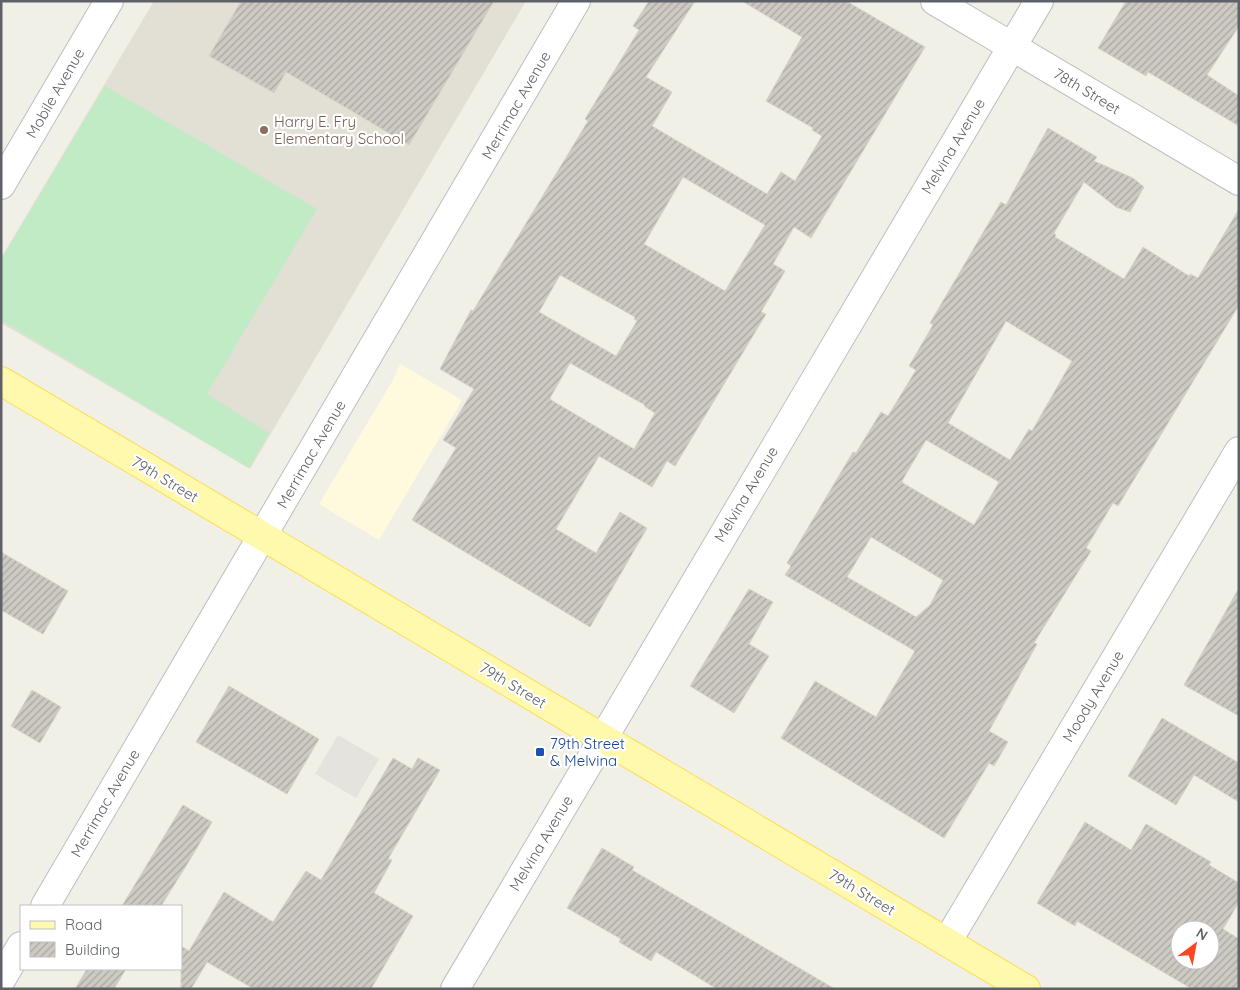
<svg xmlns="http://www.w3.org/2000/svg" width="1240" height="990" viewBox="0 0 1240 990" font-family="Quicksand,sans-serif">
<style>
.commercial{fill:#fffade}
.industrial{fill:#e5e3de}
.education{fill:#e2dfd5}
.grass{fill:#c1ebc4}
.building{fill:url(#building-hatch);stroke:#d7d3c4;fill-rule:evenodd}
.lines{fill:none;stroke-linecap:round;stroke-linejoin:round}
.minor-casing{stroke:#bbbec3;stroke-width:30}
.major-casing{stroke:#ffdd52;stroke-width:30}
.minor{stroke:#fff;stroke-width:28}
.major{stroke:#fff9ae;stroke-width:28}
.education-dot{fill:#8d6e63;stroke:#fff;stroke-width:2}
.transit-dot{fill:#1a4fb4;stroke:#fff;stroke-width:2}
.labels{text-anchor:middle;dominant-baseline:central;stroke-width:4.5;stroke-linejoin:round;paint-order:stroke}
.street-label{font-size:15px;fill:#5e6168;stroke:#fff}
.education-label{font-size:15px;fill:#785e54;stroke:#fff;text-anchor:start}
.transit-label{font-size:15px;fill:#164399;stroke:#fff;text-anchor:start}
</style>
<defs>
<pattern id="building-hatch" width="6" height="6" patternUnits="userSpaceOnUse" patternTransform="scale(1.25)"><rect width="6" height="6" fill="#cdcac3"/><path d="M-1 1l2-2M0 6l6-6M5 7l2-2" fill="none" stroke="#aaa7a2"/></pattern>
</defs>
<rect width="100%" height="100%" fill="#f1f0e6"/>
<!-- commercial -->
<path class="commercial" d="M400,364L462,400L379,540L319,504L393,380Z"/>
<!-- industrial -->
<path class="industrial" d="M338,735L379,759L356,798L315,774Z"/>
<!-- education -->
<path class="education" d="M154,1H526L250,469L1,323V258Z"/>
<!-- grass -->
<path class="grass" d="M105,86L317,209L207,394L269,433L249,468L1,320V260Z"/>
<!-- building -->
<g class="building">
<path d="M241,1H494L409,145L286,72L274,93L209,56Z"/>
<path d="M649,1H695L646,77L672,92L652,126L767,194L781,172L795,181L822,136L812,130L813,128L766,101L802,37L742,1H846L925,47L811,238L794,227L773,264L785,271L761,312L766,314L675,466L667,461L652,487L599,456L556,529L596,553L620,512L647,528L590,627L412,520L456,448L443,440L474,389L440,369L471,310L473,311L588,121L585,119L639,30L633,26ZM683,177L765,225L725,291L644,244ZM560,275L635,317L634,319L637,321L616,356L539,312ZM570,363L645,405L644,406L655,413L634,449L551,400L550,398Z"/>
<path d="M1126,1H1239V26L1207,75L1239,96V126L1148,72L1146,76L1098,48Z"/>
<path d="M1048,128L1097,157L1094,161L1133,178L1144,187L1130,212L1116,207L1084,182L1054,233L1056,235L1055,237L1124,279L1143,247L1189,276L1190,274L1198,278L1239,209V305L1118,506L1113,503L1086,548L1091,551L1034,643L1037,644L989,731L1008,742L994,766L989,763L944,838L781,738L815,681L876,717L915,651L785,575L791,566L787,563L853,452L856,453L881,412L888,416L916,370L909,366L933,325L930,323L1001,202L1006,205ZM1006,321L1072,361L1032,431L1029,429L1010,460L948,423ZM926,440L999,482L974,525L903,483L902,481ZM871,537L943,580L930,605L916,617L847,577Z"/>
<path d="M1,552L68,591L43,634L1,610Z"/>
<path d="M1239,588V716L1184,685Z"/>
<path d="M749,589L773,602L749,644L769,656L734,713L690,686Z"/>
<path d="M229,686L319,739L287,794L196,742Z"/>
<path d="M32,690L61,707L40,743L11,726Z"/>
<path d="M1162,718L1239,763V802L1194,775L1176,805L1128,776Z"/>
<path d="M393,758L412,769L418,758L440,770L388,859L392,860L374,893L413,916L371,989H254L207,962L191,989H181V946L189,951L224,892L273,922L306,871L321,880Z"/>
<path d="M183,805L212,822L191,858L161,906H122Z"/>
<path d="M1085,822L1131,850L1146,824L1211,862L1209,865L1239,883V902L1223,929L1239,939V989H1192L1077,921L1075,926L1037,903ZM1180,930H1210V960H1180Z"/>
<path d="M602,848L634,867L632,870L835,989H717L656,952L651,961L619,942L621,939L567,908Z"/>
<path d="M87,969H126L114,989H75Z"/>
</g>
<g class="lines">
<!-- minor casing -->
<g class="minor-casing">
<g id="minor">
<path d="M935,1L1239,181"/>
<path d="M1,185L109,1"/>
<path d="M45,906L576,1"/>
<path d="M947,942L1239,451"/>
<path d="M1,980L21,946"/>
<path d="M455,989L1039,1"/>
</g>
</g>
<!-- major casing -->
<g class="major-casing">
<path id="major" d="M1,381L1026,989"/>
</g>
<!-- minor -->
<use href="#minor" class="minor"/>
<!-- major -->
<use href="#major" class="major"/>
</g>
<!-- markers -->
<circle class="education-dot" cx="264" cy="130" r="5"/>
<rect class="transit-dot" x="535" y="747" width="10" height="10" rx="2.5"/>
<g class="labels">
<!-- street labels -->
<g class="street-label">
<text transform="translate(1087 91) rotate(31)">78th Street</text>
<text transform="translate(55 93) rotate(-60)">Mobile Avenue</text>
<text transform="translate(516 105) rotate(-60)">Merrimac Avenue</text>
<text transform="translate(953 146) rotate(-59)">Melvina Avenue</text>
<text transform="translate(311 454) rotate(-60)">Merrimac Avenue</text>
<text transform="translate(165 479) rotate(31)">79th Street</text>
<text transform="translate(746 494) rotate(-59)">Melvina Avenue</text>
<text transform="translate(513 685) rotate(31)">79th Street</text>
<text transform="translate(1093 696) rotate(-59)">Moody Avenue</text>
<text transform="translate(105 803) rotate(-60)">Merrimac Avenue</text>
<text transform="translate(541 843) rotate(-59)">Melvina Avenue</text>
<text transform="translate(862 892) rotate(31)">79th Street</text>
</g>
<!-- education labels -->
<g class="education-label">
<text x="274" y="121">Harry E. Fry<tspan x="274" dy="17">Elementary School</tspan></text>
</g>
<!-- transit labels -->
<g class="transit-label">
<text x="550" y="743">79th Street<tspan x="550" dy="17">&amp; Melvina</tspan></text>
</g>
</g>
<!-- border -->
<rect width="1240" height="990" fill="none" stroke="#5e6168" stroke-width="5"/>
<!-- legend -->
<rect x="20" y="905" width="162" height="65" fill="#ffffff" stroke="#bfc0c3"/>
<rect x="30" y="921" width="25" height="8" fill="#fff9ae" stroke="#bfc0c3"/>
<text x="65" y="930" font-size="15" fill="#5e6168">Road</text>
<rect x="30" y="942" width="25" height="15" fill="url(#building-hatch)" stroke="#bfc0c3"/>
<text x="65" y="955" font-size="15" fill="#5e6168">Building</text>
<!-- north arrow -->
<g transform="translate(1195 945) rotate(32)"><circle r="24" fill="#ffffff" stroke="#bfc0c3"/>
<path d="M0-4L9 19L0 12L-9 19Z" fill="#fc4522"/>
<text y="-8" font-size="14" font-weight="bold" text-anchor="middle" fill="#5e6168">N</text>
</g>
</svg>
